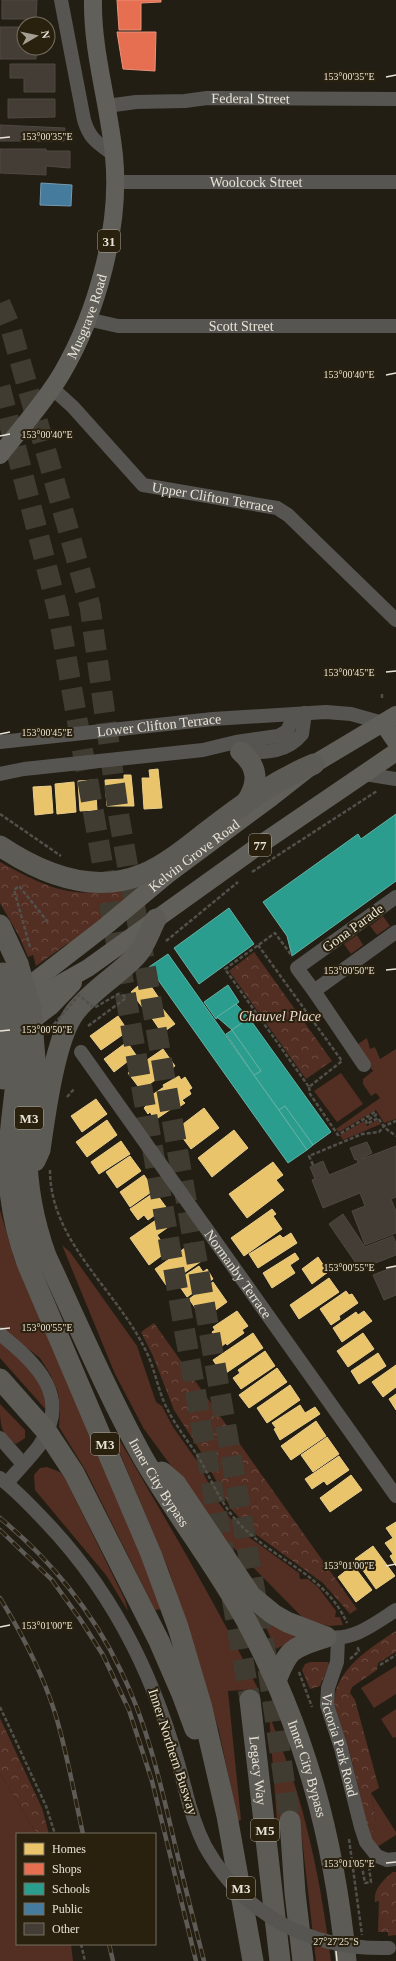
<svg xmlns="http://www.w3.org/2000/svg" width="396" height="1961" viewBox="0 0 396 1961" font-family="Georgia,serif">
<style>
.grass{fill:#532e22}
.forest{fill:url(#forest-crowns)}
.homes{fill:#e9c46a;stroke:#e9cd8b}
.shops{fill:#e76f51;stroke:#e89279}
.schools{fill:#2a9d8f;stroke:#63b2a5}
.public{fill:#457b9d;stroke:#769aae}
.building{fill:#433d36;stroke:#4e4841}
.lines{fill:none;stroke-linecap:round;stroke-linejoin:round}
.highway-tunnel{stroke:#413c31;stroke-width:21;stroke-dasharray:21 10;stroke-linecap:butt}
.path{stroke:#52504b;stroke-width:2.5;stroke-dasharray:4 2;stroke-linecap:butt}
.minor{stroke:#565551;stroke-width:14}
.major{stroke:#605f5a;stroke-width:18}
.highway{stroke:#5d5b55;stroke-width:21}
.rail-casing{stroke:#5e5b56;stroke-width:4.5}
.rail{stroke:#29210e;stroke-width:3;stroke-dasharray:9;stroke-linecap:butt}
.path-bridge{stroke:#52504b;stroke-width:2.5;stroke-dasharray:4 2;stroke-linecap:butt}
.minor-bridge{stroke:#565551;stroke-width:14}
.highway-bridge{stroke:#5d5b55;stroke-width:21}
.ticks{fill:none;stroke:#e9e3d7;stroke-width:1.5}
.labels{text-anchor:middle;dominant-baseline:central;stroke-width:4;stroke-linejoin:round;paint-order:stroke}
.shield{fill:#29210e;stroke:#afa99b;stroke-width:1}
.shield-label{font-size:13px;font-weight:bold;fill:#e9e3d7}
.street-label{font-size:14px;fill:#e9e3d7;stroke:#29210e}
.park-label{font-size:14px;font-style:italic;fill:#f0dad3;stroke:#29210e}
.ticks-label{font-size:10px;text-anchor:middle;fill:#e9e3d7;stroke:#29210e;stroke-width:4;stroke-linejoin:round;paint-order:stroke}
</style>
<defs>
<pattern id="forest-crowns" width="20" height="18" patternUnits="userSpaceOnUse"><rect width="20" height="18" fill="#532e22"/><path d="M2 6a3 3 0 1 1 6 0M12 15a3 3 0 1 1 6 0" fill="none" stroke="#6c4c41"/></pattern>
</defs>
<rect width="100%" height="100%" fill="#231e14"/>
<!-- grass -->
<g class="grass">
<path d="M383,916L390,926L377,935L370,926Z"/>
<path d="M357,935L363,945L351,954L344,944Z"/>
<path d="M367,1038L370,1049L375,1047L380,1059L396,1049V1119L384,1123L376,1110L339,1132L336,1129L380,1098L376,1093L371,1096L363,1084V1079L373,1071L355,1046Z"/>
<path d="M341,1073L363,1104L337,1122L314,1091Z"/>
<path d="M377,1120L381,1124L343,1140L340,1135L364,1121L367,1126Z"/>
<path d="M0,1210L14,1258L64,1369L144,1562L162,1609L155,1610L86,1471L59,1427L60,1408L58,1392L50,1374L40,1358L0,1327Z"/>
<path d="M62,1245L70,1252L137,1346L156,1402L162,1406L173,1427L197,1461L219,1503L234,1523L250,1538L299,1573L300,1579H308L318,1587L336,1611L335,1617H340L343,1625L329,1626L306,1621L229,1543L216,1534L177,1474L144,1429L115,1374Z"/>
<path d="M0,1342L33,1369L47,1398L48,1412L0,1358Z"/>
<path d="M0,1404L25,1430V1438L16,1444C0,1435 0,1423 0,1404Z"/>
<path d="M115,1432C164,1517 215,1601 258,1689L228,1691L241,1820L238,1821L219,1731L196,1654L169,1571L112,1434Z"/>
<path d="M47,1467L60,1472L65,1478L125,1600L128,1611L106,1575L35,1490L34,1475L40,1468Z"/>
<path d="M263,1617L306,1634L276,1649L262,1619Z"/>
<path d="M396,1666V1694L374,1708L361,1688Z"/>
<path d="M396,1709V1737L393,1738L381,1719Z"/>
<path d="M269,1714C282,1749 296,1784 305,1821C317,1867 325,1914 331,1961H316L300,1821L277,1822Z"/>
<path d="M0,1773L37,1834H17V1944H71L73,1961H0Z"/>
<path d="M371,1793L396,1832V1835L377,1847L370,1835C380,1824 373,1806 371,1793Z"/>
</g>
<!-- forest -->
<g class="forest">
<path d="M0,862C30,878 60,896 96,892C109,891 122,887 135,884L137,887L128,900L84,938L67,944L36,966L33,955L28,957L19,936L0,903Z"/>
<path d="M254,952L332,1061L306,1079L229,971Z"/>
<path d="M154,1323L357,1609L350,1614L323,1583L254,1533L231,1509L201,1452L174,1410L153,1356L141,1332Z"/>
<path d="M396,1631V1652L378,1663L377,1670L352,1687L350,1693L355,1700L379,1788L371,1793C373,1806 380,1824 370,1835L349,1750L334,1704C334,1670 371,1647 396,1631Z"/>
<path d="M310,1662H328L329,1665L320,1686L310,1689L302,1670L305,1664Z"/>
<path d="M0,1718L42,1808L49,1834H37L0,1773Z"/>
<path d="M393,1872H396V1935L388,1936V1932H378L379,1901L375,1902C373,1889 384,1879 393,1872Z"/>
</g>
<!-- homes -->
<g class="homes">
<path d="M158,769L162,808L144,809L142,778H150L149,770Z"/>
<path d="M124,775H131L134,806H107L105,780L124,779Z"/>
<path d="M95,780L97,810L80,811L78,781Z"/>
<path d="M74,782L76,812L57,814L55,784Z"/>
<path d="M51,786L53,813L35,815L33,787Z"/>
<path d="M146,979L161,1001L146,1012L131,992Z"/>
<path d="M158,1003L175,1024L162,1033L147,1011Z"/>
<path d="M118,1016L128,1031L101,1050L90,1036Z"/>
<path d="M127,1042L136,1055L114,1072L104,1059Z"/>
<path d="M163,1049L175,1066L141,1090L128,1073Z"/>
<path d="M179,1076L181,1080L185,1077L192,1088L189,1090L191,1094L182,1100L185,1103L179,1107L177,1105L155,1120L150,1112L148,1114L144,1108L146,1106L143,1101L164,1087L163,1085Z"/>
<path d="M96,1099L107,1114L82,1132L71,1116Z"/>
<path d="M204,1108L219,1128L191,1149L182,1137L180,1139L174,1131Z"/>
<path d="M107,1120L117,1135L87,1157L76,1142Z"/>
<path d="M234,1130L248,1148L212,1177L198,1158Z"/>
<path d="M121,1141L130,1154L99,1174L91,1162Z"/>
<path d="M130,1156L141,1171L117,1188L106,1172Z"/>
<path d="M273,1162L283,1175L276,1180L284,1190L247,1218L229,1194Z"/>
<path d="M144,1175L154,1190L130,1207L120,1192Z"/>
<path d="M155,1192L166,1207L148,1220L144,1215L138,1220L130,1209Z"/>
<path d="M272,1209L276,1214L273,1216L282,1229L244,1256L231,1238Z"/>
<path d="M166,1213L174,1223L157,1235L168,1251L149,1265L130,1238Z"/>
<path d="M291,1233L297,1243L258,1268L249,1254L280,1235L283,1238Z"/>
<path d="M192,1243L203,1260L166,1285L155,1269Z"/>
<path d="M295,1253L299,1259L290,1265L295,1273L272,1288L263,1273Z"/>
<path d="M318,1257L328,1272L312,1284L302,1269Z"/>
<path d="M199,1266L203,1272L207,1269L213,1279L187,1297L176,1281Z"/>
<path d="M329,1278L339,1292L299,1319L290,1305Z"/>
<path d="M213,1282L227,1302L203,1319L189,1299Z"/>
<path d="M346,1291L349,1295L352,1294L358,1303L339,1316L340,1319L331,1325L320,1309Z"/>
<path d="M237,1311L248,1326L242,1330L244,1333L227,1345L226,1343L222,1346L212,1332L215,1330L213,1327Z"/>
<path d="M364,1311L372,1321L342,1342L333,1328L356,1312L358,1315Z"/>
<path d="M253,1333L263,1348L223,1375L213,1360Z"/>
<path d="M363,1333L374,1349L348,1367L337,1351Z"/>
<path d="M265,1351L275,1366L241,1389L233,1378L240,1373L238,1370Z"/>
<path d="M378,1353L386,1366L359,1384L351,1371Z"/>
<path d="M396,1365V1387L383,1397L372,1382Z"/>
<path d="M277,1368L287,1382L249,1408L239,1395Z"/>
<path d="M290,1385L300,1400L267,1423L257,1408Z"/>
<path d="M396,1394V1410L389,1399Z"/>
<path d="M300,1405L305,1413L315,1407L320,1414L280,1440L274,1429L276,1428L272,1423Z"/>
<path d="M316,1421L326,1436L291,1460L281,1446Z"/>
<path d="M327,1437L339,1454L313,1472L301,1455Z"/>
<path d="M339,1456L349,1470L327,1485L324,1481L312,1489L305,1479Z"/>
<path d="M351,1475L362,1490L330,1512L320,1498Z"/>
<path d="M396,1522V1566L390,1556L393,1554L385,1543L393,1538L386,1528Z"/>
<path d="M373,1546L395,1576L376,1589L355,1559Z"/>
<path d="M353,1565L372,1590L356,1602L338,1577Z"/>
</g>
<!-- shops -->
<g class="shops">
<path d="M117,0H161V2L141,3V30H119Z"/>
<path d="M117,32H156L155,71L123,69Z"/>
</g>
<!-- schools -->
<g class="schools">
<path d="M396,814V881L292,956L287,936L263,902L358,834L361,839Z"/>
<path d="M229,908L254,944L199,984L174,948Z"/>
<path d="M168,954L307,1150L288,1163L149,967Z"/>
<path d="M228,985L239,1002L216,1019L204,1002Z"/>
<path d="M236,1004L249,1018L232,1030L217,1017Z"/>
<path d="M249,1018L331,1132L313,1145L285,1106L279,1110L254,1075L261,1071L232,1030Z"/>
<path d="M232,1030L261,1071L254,1075L226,1034Z"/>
<path d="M285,1106L313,1145L307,1150L279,1110Z"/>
</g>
<!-- public -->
<path class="public" d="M41,183L72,185L71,206L40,205Z"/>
<!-- building -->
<g class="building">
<path d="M2,0H37L36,19H2Z"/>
<path d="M0,27H24V48H37L36,59H0Z"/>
<path d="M10,64H55V92H24V78H10Z"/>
<path d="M8,99H55V117L8,118Z"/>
<path d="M0,125L65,128L64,141H0Z"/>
<path d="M0,149H46V151H70V168L46,166V175L0,173Z"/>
<path d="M367,1142L372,1153L362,1158V1159L396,1146V1197L391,1199L396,1211V1233L365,1245L352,1211L365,1206L360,1193L323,1208L312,1180L315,1179L310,1167L323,1161L329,1175L358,1163L357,1159L355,1160L350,1148Z"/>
<path d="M343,1214L365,1247L393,1236L396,1243V1255L360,1269L329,1224Z"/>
<path d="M396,1266V1295L384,1300L373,1275Z"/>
</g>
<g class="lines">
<!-- highway-tunnel -->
<g class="highway-tunnel">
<path d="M0,303L11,329L90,606L119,817L266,1655L290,1821"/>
<path d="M0,387L58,611L225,1560"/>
<path d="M232,1598L250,1700"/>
</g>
<!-- path -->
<g class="path">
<path d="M382,694V700"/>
<path d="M0,814L61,856"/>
<path d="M252,872L377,791"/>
<path d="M166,941L238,882"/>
<path d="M258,945L342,1061L309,1087L225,969L275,933L292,956"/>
<path d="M30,947L14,890L19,886L48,922"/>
<path d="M88,1026L126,998L121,993"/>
<path d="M309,1087L310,1094L338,1135L375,1112L376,1115L366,1121L367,1124L378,1118L385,1128L396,1136"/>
<path d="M67,1097L74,1089"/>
<path d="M313,1165L309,1156L362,1134L379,1132L384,1126L396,1121"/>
<path d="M50,1170C50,1242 117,1290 146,1351C154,1367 157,1385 164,1402C173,1423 187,1439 199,1458C211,1479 220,1502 236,1520C270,1559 325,1573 347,1623"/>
<path d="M350,1659L359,1651L357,1646"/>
<path d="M380,1665L396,1655"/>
<path d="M299,1672L312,1707"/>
<path d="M0,1707L46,1806L55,1834"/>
<path d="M349,1839L362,1935"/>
<path d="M353,1862L361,1861L365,1883L371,1882L369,1867"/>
<path d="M81,1944L85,1961"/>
</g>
<!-- minor -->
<g class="minor">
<path d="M61,0L84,120C90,140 98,143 114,155"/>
<path id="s1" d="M107,106L136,102L185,101L207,98L396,99"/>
<path id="s2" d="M115,182H396"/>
<path id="s3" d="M87,319L118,326H396"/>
<path id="s4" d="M52,388L73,407L143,485L277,508L288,515L396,620"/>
<path id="s5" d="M0,742L213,719L326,712L351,714L383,723"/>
<path d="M237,752C261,752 285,755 302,734L305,713"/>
<path d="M0,774L24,769L203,750L236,742L278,736L287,731L295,714"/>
<path d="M365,774L396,779"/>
<path d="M396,897L297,968L314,991L396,932"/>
<path d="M314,991L364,1065"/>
<path id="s6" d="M81,1052L396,1496"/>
<path d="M0,1334C37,1364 73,1397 39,1446C29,1459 17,1471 7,1483"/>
<path d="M0,1438L23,1464"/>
<path d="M0,1478C17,1491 32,1507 46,1522C119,1599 159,1687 185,1789"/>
<path d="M328,1637C354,1641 375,1623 396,1610"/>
<path id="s7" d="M338,1639L337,1662L328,1688L327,1705L341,1748L361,1827L366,1842L377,1856L387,1860L396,1859"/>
</g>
<!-- major -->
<g class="major">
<path id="s8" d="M0,455C21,428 45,402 62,373C97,313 121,226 114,156C109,104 92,52 93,0"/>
<path d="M383,723L396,742"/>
<path id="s9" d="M14,997L107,925L167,875L272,797L314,764L396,715"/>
<path d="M19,1010L49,990L88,968L261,844L396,752"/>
<path d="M22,1028L51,1006L73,983"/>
</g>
<!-- highway -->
<g class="highway">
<path d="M241,752C258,766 259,783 247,801"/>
<path d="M0,846C42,874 93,895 143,874C164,866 188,846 206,832C243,804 271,782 314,764"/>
<path d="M0,925L18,964"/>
<path id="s10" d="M35,1059C34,1085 29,1110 27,1135C25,1177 32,1217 46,1256C77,1322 106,1391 142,1456C174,1512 215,1563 246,1620C305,1729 334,1838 346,1961"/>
<path d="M17,1070C15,1098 10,1125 9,1152C7,1191 14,1227 27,1263L151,1554L178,1627L202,1708L227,1816L253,1961"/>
<path d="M35,1161L40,1150C45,1115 55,1038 75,1012C92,990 117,976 136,956C145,947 150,930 156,919"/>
<path d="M0,1379L47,1432L74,1473L159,1641L182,1694L195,1729"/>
<path d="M162,1472L176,1484L251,1596L273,1614L287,1622L326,1637"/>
<path d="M276,1681C289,1647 293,1648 326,1637"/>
<path id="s11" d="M250,1700L280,1961"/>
<path d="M290,1821L295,1893L303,1961"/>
</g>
<!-- rail casing -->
<g class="rail-casing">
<g id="rail">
<path d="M0,1518C50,1559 93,1612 121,1671C146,1722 159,1777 172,1832C182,1875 193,1918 204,1961"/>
<path d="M0,1530L52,1580L80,1619L103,1655L129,1710L152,1781L196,1961"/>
<path d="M0,1598C22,1634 42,1672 55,1713C67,1752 74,1794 83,1834"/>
<path d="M109,1944L113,1961"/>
</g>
</g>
<!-- rail -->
<use href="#rail" class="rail"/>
<!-- path-bridge -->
<path class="path-bridge" d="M50,1029L79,995L94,1008L120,993"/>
<!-- minor-bridge -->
<path class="minor-bridge" d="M185,1789C190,1809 196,1828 205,1846C244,1916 311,1950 389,1948"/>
<!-- highway-bridge -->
<g class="highway-bridge">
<path d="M18,964L31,1009L35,1059"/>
<path d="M3,973L17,1028V1070"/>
<path d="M0,1014L3,1049V1079"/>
</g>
</g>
<!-- ticks -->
<path class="ticks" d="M386,77L396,75M0,138L10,137M386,375L396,373M0,436L10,434M386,672L396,671M0,734L10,732M386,970L396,969M0,1031L10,1030M386,1268L396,1266M0,1329L10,1328M386,1566L396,1564M0,1627L10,1625M386,1863L396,1862M336,1951L337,1961"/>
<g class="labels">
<!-- shield labels -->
<g class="shield">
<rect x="98" y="230" width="22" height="22" rx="3"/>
<rect x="249" y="834" width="22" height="22" rx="3"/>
<rect x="15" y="1107" width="28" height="22" rx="3"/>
<rect x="91" y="1433" width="28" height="22" rx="3"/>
<rect x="251" y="1819" width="28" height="22" rx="3"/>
<rect x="227" y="1877" width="28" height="22" rx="3"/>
</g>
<g class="shield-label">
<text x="109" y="241">31</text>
<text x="260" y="845">77</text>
<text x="29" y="1118">M3</text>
<text x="105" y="1444">M3</text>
<text x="265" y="1830">M5</text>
<text x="241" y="1888">M3</text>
</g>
<!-- street labels -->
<g class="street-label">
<text stroke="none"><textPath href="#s1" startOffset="144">Federal Street</textPath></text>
<text stroke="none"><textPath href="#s2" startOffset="141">Woolcock Street</textPath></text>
<text stroke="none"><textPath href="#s8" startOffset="165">Musgrave Road</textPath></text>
<text stroke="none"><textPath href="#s3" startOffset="155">Scott Street</textPath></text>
<text stroke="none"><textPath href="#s4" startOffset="204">Upper Clifton Terrace</textPath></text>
<text stroke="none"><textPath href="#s5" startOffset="160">Lower Clifton Terrace</textPath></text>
<text stroke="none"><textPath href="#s9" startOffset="229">Kelvin Grove Road</textPath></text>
<text transform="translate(353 928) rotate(-36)">Gona Parade</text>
<text stroke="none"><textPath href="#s6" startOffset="272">Normanby Terrace</textPath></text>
<text stroke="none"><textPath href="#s10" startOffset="453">Inner City Bypass</textPath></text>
<text stroke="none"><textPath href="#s7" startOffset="109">Victoria Park Road</textPath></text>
<text transform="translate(173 1752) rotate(72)">Inner Northern Busway</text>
<text stroke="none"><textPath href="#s10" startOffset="777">Inner City Bypass</textPath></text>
<text stroke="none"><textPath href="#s11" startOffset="71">Legacy Way</textPath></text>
</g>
<!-- park labels -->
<g class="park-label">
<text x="280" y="1016">Chauvel Place</text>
</g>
</g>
<g class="ticks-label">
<text x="349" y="80">153°00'35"E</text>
<text x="47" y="140">153°00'35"E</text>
<text x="349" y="378">153°00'40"E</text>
<text x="47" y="438">153°00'40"E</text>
<text x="349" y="676">153°00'45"E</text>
<text x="47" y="736">153°00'45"E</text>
<text x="349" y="974">153°00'50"E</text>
<text x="47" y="1033">153°00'50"E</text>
<text x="349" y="1271">153°00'55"E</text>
<text x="47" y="1331">153°00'55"E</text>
<text x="349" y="1569">153°01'00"E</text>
<text x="47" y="1629">153°01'00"E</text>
<text x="349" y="1867">153°01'05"E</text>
<text x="336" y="1945">27°27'25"S</text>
</g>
<!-- legend -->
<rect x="16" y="1833" width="140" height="112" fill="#29210e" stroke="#766f5e"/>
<rect x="24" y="1843" width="20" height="12" fill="#e9c46a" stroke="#766f5e"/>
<text x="52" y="1853" font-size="12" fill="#e9e3d7">Homes</text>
<rect x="24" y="1863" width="20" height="12" fill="#e76f51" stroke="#766f5e"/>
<text x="52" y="1873" font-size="12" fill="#e9e3d7">Shops</text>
<rect x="24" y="1883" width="20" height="12" fill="#2a9d8f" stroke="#766f5e"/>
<text x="52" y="1893" font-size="12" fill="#e9e3d7">Schools</text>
<rect x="24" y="1903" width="20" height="12" fill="#457b9d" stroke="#766f5e"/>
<text x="52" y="1913" font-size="12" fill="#e9e3d7">Public</text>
<rect x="24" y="1923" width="20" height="12" fill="#433d36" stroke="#766f5e"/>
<text x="52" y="1933" font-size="12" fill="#e9e3d7">Other</text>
<!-- north arrow -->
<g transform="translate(36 36) rotate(81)"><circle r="19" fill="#29210e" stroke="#766f5e"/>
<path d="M0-3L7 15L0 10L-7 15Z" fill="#a49e93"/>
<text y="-6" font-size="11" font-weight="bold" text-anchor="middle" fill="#e9e3d7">N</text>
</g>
</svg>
